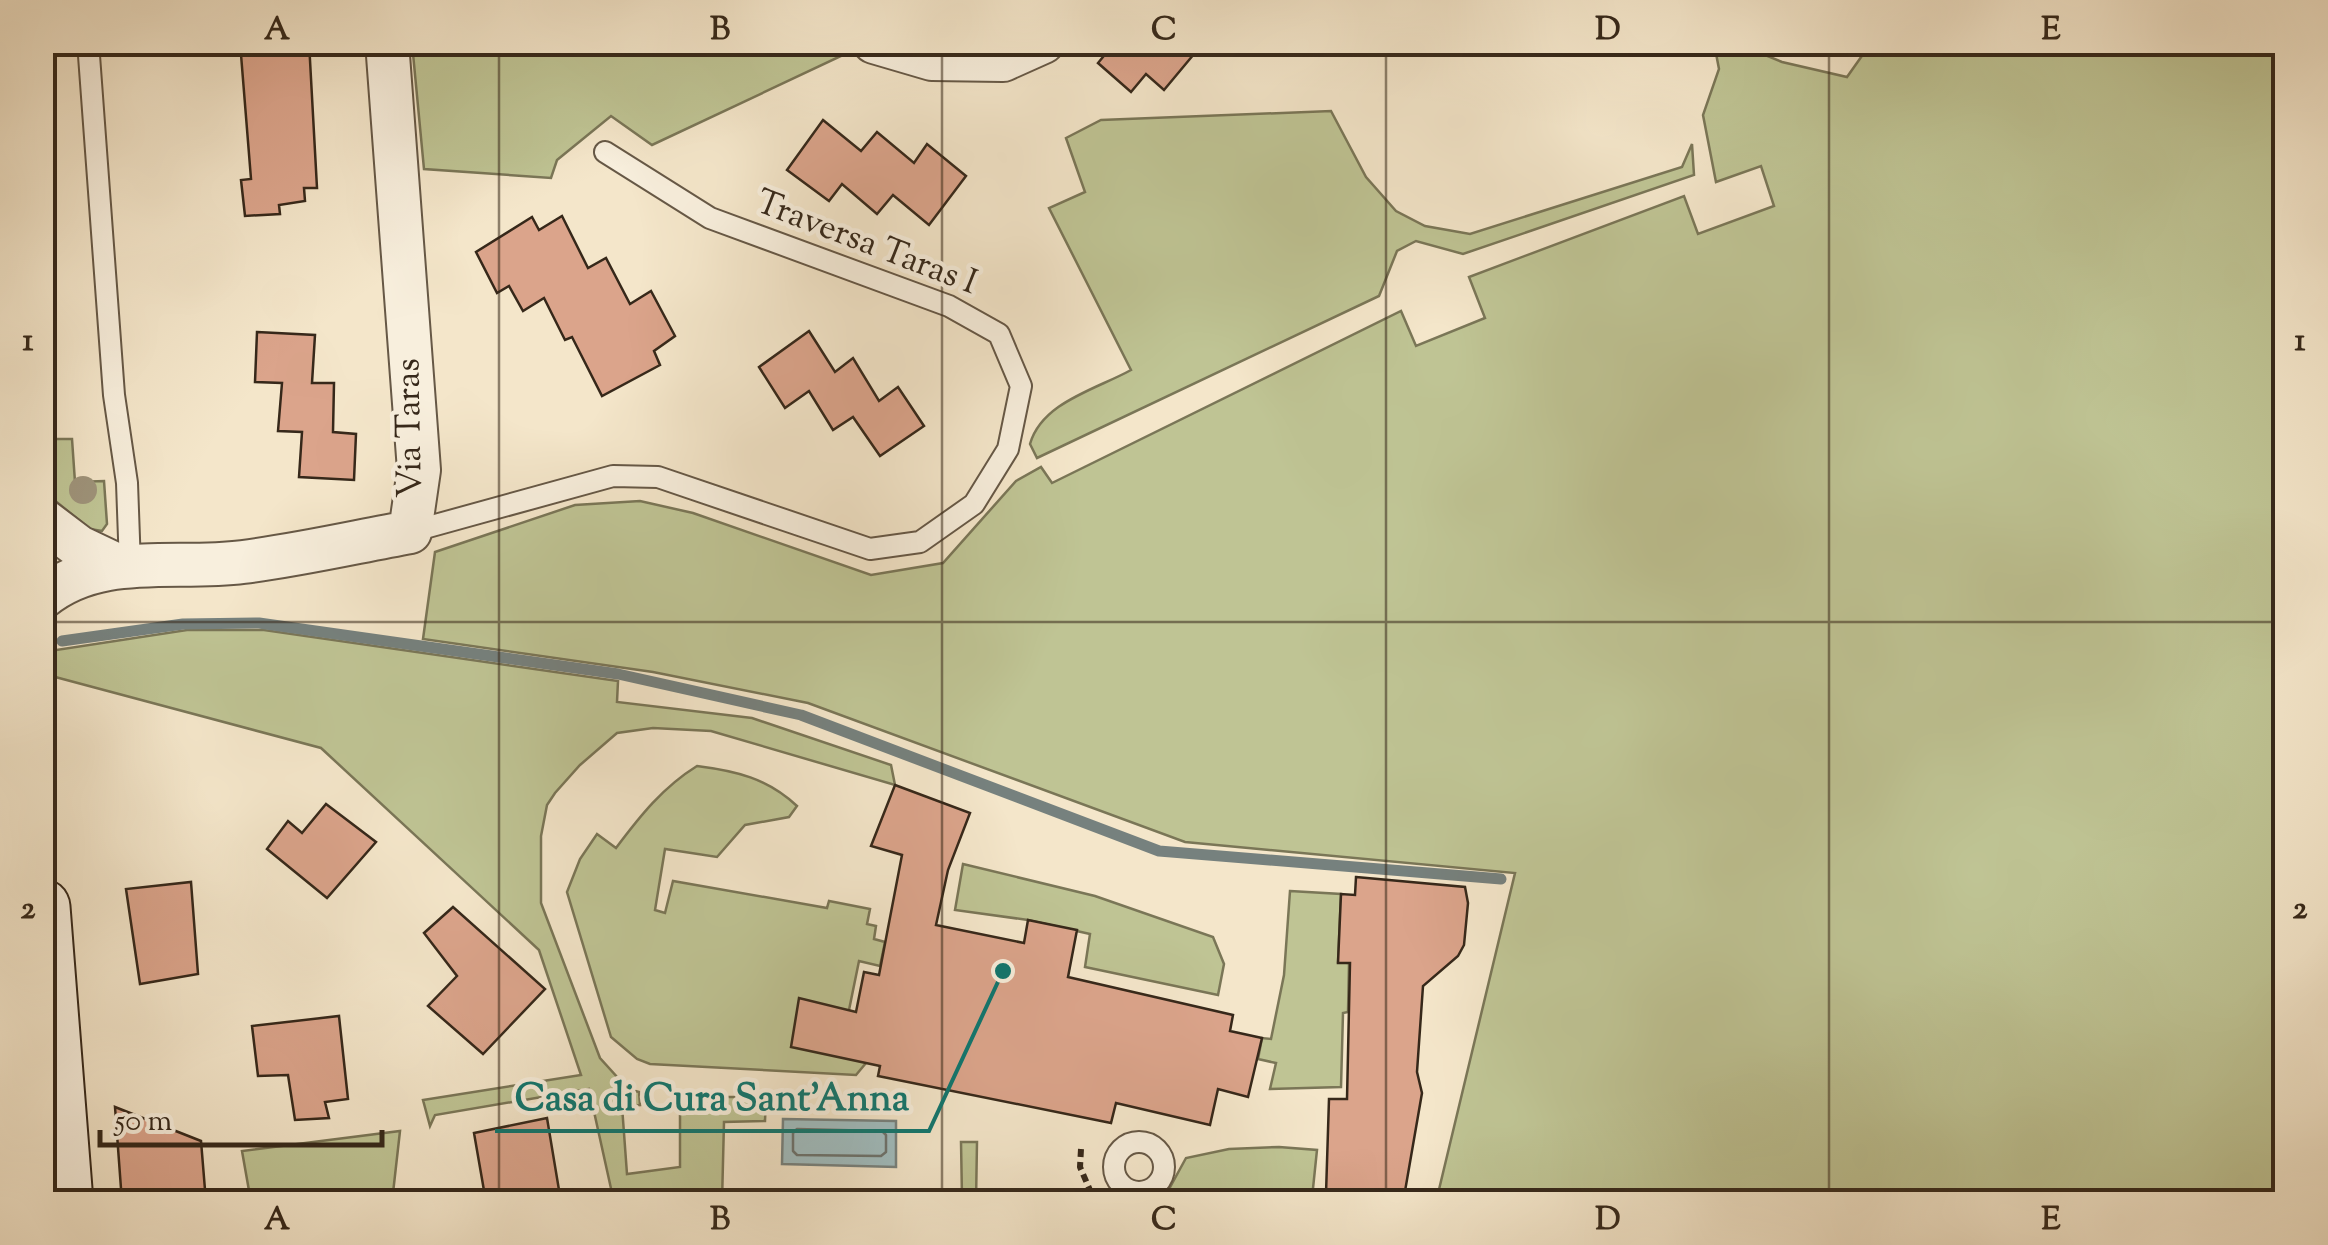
<svg xmlns="http://www.w3.org/2000/svg" width="2328" height="1245" viewBox="0 0 2328 1245" font-family="'Sorts Mill Goudy',serif">
<style>
.green{fill:#bfc494;stroke:#7a7657;stroke-width:2.5}
.water{fill:#a0bdc0;stroke:#76817e;stroke-width:2.5}
.lines{fill:none;stroke-linecap:round;stroke-linejoin:round}
.shore{stroke:#6b726d;stroke-width:2.5}
.stream{stroke:#76817e;stroke-width:11}
.building{fill:#dba48b;stroke:#36281a;stroke-width:2.5}
.lane-casing{stroke:#665846;stroke-width:24}
.street-casing{stroke:#665846;stroke-width:46}
.secondary-casing{stroke:#36281a;stroke-width:59}
.path{stroke:#36281a;stroke-width:6;stroke-dasharray:8 5;stroke-linecap:butt}
.lane{stroke:#f8efdd;stroke-width:20}
.street{stroke:#f8efdd;stroke-width:42}
.secondary{stroke:#f8efdd;stroke-width:55}
.tree{fill:#9e937a}
.grid{fill:none;stroke:#36281a;stroke-width:2.5;stroke-opacity:0.55}
.labels{text-anchor:middle;dominant-baseline:central;stroke-width:9;stroke-linejoin:round;paint-order:stroke}
.street-label{font-size:35px;fill:#36281a;stroke:#f8efdd}
.leader{fill:none;stroke:#0f766e;stroke-width:4}
.callout-dot{fill:#0f766e;stroke:#f8efdd;stroke-width:4}
.callout-label{font-size:38px;text-anchor:middle;font-weight:bold;fill:#0f766e;stroke:#f8efdd;stroke-width:9;stroke-linejoin:round;paint-order:stroke}
.neatline{fill:none;stroke:#36281a;stroke-width:4}
.grid-label{font-size:32px;text-anchor:middle;font-weight:bold;fill:#36281a}
</style>
<rect width="100%" height="100%" fill="#f4e6ca"/>
<filter id="stains"><feTurbulence type="fractalNoise" baseFrequency=".002" numOctaves="4"/><feColorMatrix values="0 0 0 0 .2 0 0 0 0 .09 0 0 0 0 .02 0 0 0 .5 -.17"/></filter>
<radialGradient id="worn" r=".72"><stop offset=".6" stop-color="#630" stop-opacity="0"/><stop offset="1" stop-color="#630" stop-opacity=".3"/></radialGradient>
<!-- green -->
<g class="green">
<path d="M823,42L841,56L652,145L611,116L557,160L551,178L424,169L412,43Z"/>
<path d="M1714,43H1736L1782,62L1847,77L1871,43H2285V1202H1436L1515,873L1185,842L808,703L653,672L423,639L435,552L575,505L640,501L693,513L871,575L943,563L1016,481L1041,467L1052,483L1401,311L1416,346L1485,318L1469,277L1684,196L1698,234L1774,206L1761,166L1716,182L1703,115L1719,69Z"/>
<path d="M1331,111L1366,177L1396,211L1425,226L1470,234L1682,167L1692,144L1694,175L1463,254L1416,241L1397,251L1379,296L1037,458L1030,444C1042,402 1097,389 1131,370L1049,208L1085,192L1066,138L1101,120Z"/>
<path d="M43,439H72L75,482L104,481L107,524L102,531L90,529L43,491Z"/>
<path d="M187,630H264L618,681L617,702L752,718L891,765L895,785L711,731L653,728L617,733L580,765L555,793L547,805L541,836V903L600,1058L628,1089L639,1092L640,1105L622,1106L627,1174L680,1167V1097H766L765,1121L724,1122L722,1202H614L589,1089L435,1115L430,1126L423,1100L581,1075L539,950L321,748L44,674L43,652Z"/>
<path d="M697,766C736,771 767,778 797,806L789,817L745,825L717,857L665,849L655,910L665,913L673,881L827,908L829,901L870,909L867,924L876,926L874,939L885,942L880,966L859,961L849,1010L866,1063L856,1075L650,1064L637,1059L611,1037L567,892L580,859L597,834L616,848C640,816 663,787 697,766Z"/>
<path d="M963,864L1095,896L1213,937L1224,964L1218,995L1085,967L1090,934L1028,920L955,910Z"/>
<path d="M1290,891L1341,894L1338,962L1349,963L1348,1012L1343,1013L1341,1087L1270,1089L1276,1063L1258,1059L1262,1038L1271,1039L1284,975Z"/>
<path d="M400,1131L392,1202H251L242,1151Z"/>
<path d="M961,1142H977L976,1202H903L962,1197Z"/>
<path d="M1279,1147L1317,1150L1312,1198L1316,1202H1162L1186,1158L1229,1149Z"/>
</g>
<!-- water -->
<path class="water" d="M783,1119L896,1121V1167L782,1164Z"/>
<g class="lines">
<!-- shore -->
<path class="shore" d="M797,1129L882,1131L886,1135V1152L881,1156L797,1155L793,1151V1133Z"/>
<!-- stream -->
<path class="stream" d="M62,641L183,624L259,623L618,674L801,715L1159,851L1501,879"/>
</g>
<!-- building -->
<g class="building">
<path d="M240,42H309L317,188H304L305,201L279,205L280,214L245,216L241,180L251,179Z"/>
<path d="M1108,42H1204L1164,90L1146,74L1131,92L1098,63L1112,46Z"/>
<path d="M823,120L861,151L877,132L914,163L927,144L966,176L929,225L893,195L877,214L842,184L829,201L787,170Z"/>
<path d="M562,216L588,268L606,258L630,304L651,291L675,336L654,351L660,365L602,396L572,337L565,340L544,298L523,311L509,286L497,293L476,252L532,217L539,230Z"/>
<path d="M809,331L835,372L853,358L879,401L898,387L924,426L880,456L853,417L833,430L809,391L785,408L759,367Z"/>
<path d="M257,332L315,335L312,383H334L333,432L356,434L354,480L299,477L302,432L278,431L282,383L255,382Z"/>
<path d="M895,785L970,813L948,870L936,925L1024,943L1028,920L1077,930L1068,977L1233,1015L1230,1031L1262,1038L1248,1097L1218,1089L1210,1125L1116,1103L1111,1123L878,1076L880,1066L791,1047L799,998L856,1012L864,972L879,975L902,855L871,846Z"/>
<path d="M326,804L376,842L327,898L267,849L288,821L302,833Z"/>
<path d="M1356,877L1465,887L1468,903L1464,945L1458,956L1423,986L1417,1072L1422,1093L1404,1197L1395,1202H1336L1326,1194L1329,1099H1347L1350,963H1338L1341,894L1355,895Z"/>
<path d="M191,882L198,974L140,984L126,889Z"/>
<path d="M453,907L545,989L483,1054L428,1006L457,976L424,933Z"/>
<path d="M339,1016L348,1099L325,1102L329,1118L295,1120L288,1075L258,1076L252,1026Z"/>
<path d="M115,1107L201,1141L206,1202H122Z"/>
<path d="M547,1118L561,1202H486L474,1133Z"/>
</g>
<g class="lines">
<!-- lane casing -->
<g class="lane-casing">
<g id="lane">
<path d="M88,42L114,395L127,483L130,566"/>
<path d="M410,532L613,476L658,477L870,549L920,542L974,504L1008,449L1021,386L999,334L949,306L710,218L605,152"/>
<circle cx="1139" cy="1167" r="25"/>
</g>
</g>
<!-- street casing -->
<g class="street-casing">
<g id="street">
<path d="M874,42L932,59L1003,60L1043,42"/>
<path d="M42,519L79,547L119,566"/>
<path d="M42,598C100,551 175,571 243,562C299,555 355,542 410,532L419,470L387,42"/>
</g>
</g>
<!-- secondary casing -->
<g class="secondary-casing">
<path id="secondary" d="M42,907L65,1202"/>
</g>
<!-- path -->
<path class="path" d="M1081,1149L1080,1167L1095,1202"/>
<!-- lane -->
<use href="#lane" class="lane"/>
<!-- street -->
<use href="#street" class="street"/>
<!-- secondary -->
<use href="#secondary" class="secondary"/>
</g>
<!-- trees -->
<circle class="tree" cx="83" cy="490" r="14"/>
<!-- grid -->
<path class="grid" d="M499,42V1202M942,42V1202M1386,42V1202M1829,42V1202M42,622H2286"/>
<g class="labels">
<!-- street labels -->
<g class="street-label">
<text transform="translate(866 244) rotate(21)">Traversa Taras I</text>
<text transform="translate(411 428) rotate(-91)">Via Taras</text>
</g>
</g>
<!-- callouts -->
<path class="leader" d="M1003 971L929 1131H495"/>
<circle class="callout-dot" cx="1003" cy="971" r="10"/>
<g class="callout-label">
<text x="712" y="1110">Casa di Cura Sant'Anna</text>
</g>
<!-- margin -->
<rect width="2328" height="1245" fill="none" stroke="#f4e6ca" stroke-width="110"/>
<!-- scale -->
<path d="M100 1130v15h282v-15" fill="none" stroke="#36281a" stroke-width="5"/>
<text x="115" y="1130" font-size="30" fill="#36281a" stroke="#f8efdd" stroke-width="8" paint-order="stroke">50 m</text>
<rect x="55" y="55" width="2218" height="1135" class="neatline"/>
<g class="grid-label">
<text x="277" y="39">A</text>
<text x="720" y="39">B</text>
<text x="1164" y="39">C</text>
<text x="1608" y="39">D</text>
<text x="2051" y="39">E</text>
<text x="28" y="350">1</text>
<text x="2300" y="350">1</text>
<text x="28" y="918">2</text>
<text x="2300" y="918">2</text>
<text x="277" y="1229">A</text>
<text x="720" y="1229">B</text>
<text x="1164" y="1229">C</text>
<text x="1608" y="1229">D</text>
<text x="2051" y="1229">E</text>
</g>
<rect width="100%" height="100%" filter="url(#stains)"/>
<rect width="100%" height="100%" fill="url(#worn)"/>
</svg>
